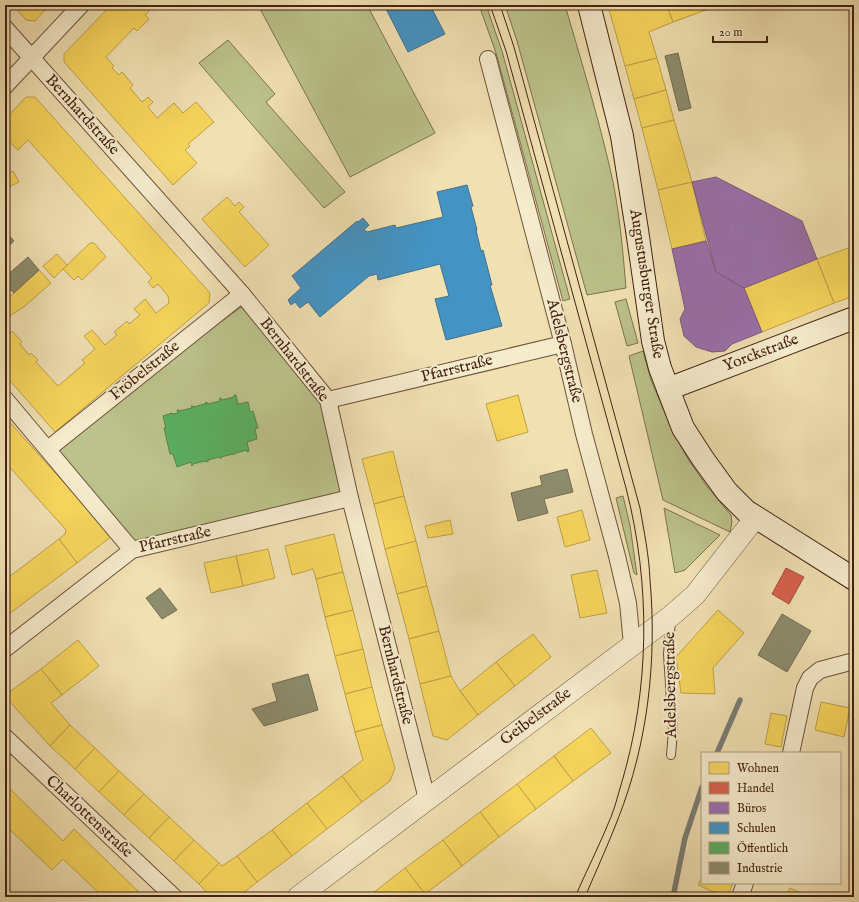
<svg xmlns="http://www.w3.org/2000/svg" width="859" height="902" viewBox="0 0 859 902" font-family="'IM FELL English',serif">
<style>
.green{fill:#bbc28b;stroke:#7f724e}
.homes{fill:#f6d55c;stroke:#c09f46}
.shops{fill:#d6604d;stroke:#aa4d3b}
.offices{fill:#9970ab;stroke:#7f597d}
.schools{fill:#4393c3;stroke:#43718e}
.public{fill:#5aae61;stroke:#538449}
.industry{fill:#8c8c6e;stroke:#766c52}
.lines{fill:none;stroke-linecap:round;stroke-linejoin:round}
.stream{stroke:#7a7d75;stroke-width:5.5}
.service-casing{stroke:#6e5239;stroke-width:10}
.minor-casing{stroke:#6e5239;stroke-width:18}
.tertiary-casing{stroke:#6e5239;stroke-width:22}
.secondary-casing{stroke:#432211;stroke-width:24}
.service{stroke:#f5ebcd;stroke-width:8}
.minor{stroke:#f5ebcd;stroke-width:16}
.tertiary{stroke:#f5ebcd;stroke-width:21}
.secondary{stroke:#f5ebcd;stroke-width:22}
.tram{stroke:#432211;stroke-width:1}
.labels{text-anchor:middle;dominant-baseline:central;stroke-width:4;stroke-linejoin:round;paint-order:stroke}
.street-label{font-size:16px;fill:#432211;stroke:#f5ebcd}
</style>
<rect width="100%" height="100%" fill="#f0e0b2"/>
<filter id="stains"><feTurbulence type="fractalNoise" baseFrequency=".005" numOctaves="4"/><feColorMatrix values="0 0 0 0 .2 0 0 0 0 .09 0 0 0 0 .02 0 0 0 .5 -.17"/></filter>
<radialGradient id="worn" r=".72"><stop offset=".6" stop-color="#630" stop-opacity="0"/><stop offset="1" stop-color="#630" stop-opacity=".3"/></radialGradient>
<!-- green -->
<g class="green">
<path d="M258,5H367L435,133L350,177Z"/>
<path d="M479,5H486L502,51L570,299L563,301L496,53Z"/>
<path d="M505,5H565C582,64 600,122 613,182C620,217 623,253 626,288L587,295L517,41Z"/>
<path d="M228,40L275,94L266,102L345,192L324,208L199,63Z"/>
<path d="M626,299L638,343L627,346L615,302Z"/>
<path d="M248,302L328,400L350,498L132,550L48,449Z"/>
<path d="M643,351L651,380L672,430L688,459L706,485L731,515L732,522L730,532L663,500L629,356Z"/>
<path d="M623,496L630,525L637,575L634,573L616,498Z"/>
<path d="M664,508L720,535L685,570L675,573Z"/>
</g>
<!-- homes -->
<g class="homes">
<path d="M13,5H49L35,21L26,20Z"/>
<path d="M111,5H155L145,15L149,19L137,31L134,28L106,57L114,66L112,68L119,75L122,72L133,85L130,88L142,102L148,97L153,102L148,107L157,118L174,103L183,113L196,102L214,122L188,144L190,146L185,150L197,163L173,185L64,62V54Z"/>
<path d="M611,5H667L673,22L649,32L657,58L625,66L608,6Z"/>
<path d="M667,5H713L714,7L673,22Z"/>
<path d="M657,58L666,90L634,99L625,66Z"/>
<path d="M666,90L674,120L642,128L634,99Z"/>
<path d="M26,97H35L210,293L209,303L55,432L5,375V338L12,331L22,342L20,344L29,355L31,353L38,360L36,362L58,386L85,363L82,360L95,349L84,336L92,330L105,345L117,335L114,332L127,321L129,324L140,315L134,309L145,299L156,313L169,303L168,296L158,284L153,288L148,282L152,278L28,140L18,150L5,138V119Z"/>
<path d="M674,120L692,182L658,190L642,128Z"/>
<path d="M13,171L19,182L9,187L5,179V175Z"/>
<path d="M692,182L706,241L672,249L658,190Z"/>
<path d="M227,197L235,206L239,202L244,207L239,212L269,245L245,267L202,219Z"/>
<path d="M90,243H94L106,257L82,280L78,276L74,280L63,269Z"/>
<path d="M854,246V296L834,303L817,259Z"/>
<path d="M57,254L67,265L54,278L43,266Z"/>
<path d="M817,259L834,303L762,332L744,288Z"/>
<path d="M39,270L51,283L25,306L5,319V301Z"/>
<path d="M518,395L528,432L497,441L486,404Z"/>
<path d="M5,417L112,536L77,563L59,539L65,534L66,530L5,462Z"/>
<path d="M393,451L404,496L374,504L362,459Z"/>
<path d="M404,496L416,541L385,549L374,504Z"/>
<path d="M582,510L590,540L565,547L557,517Z"/>
<path d="M450,520L453,534L428,538L425,526Z"/>
<path d="M334,534L343,572L316,579L313,569L292,575L285,546Z"/>
<path d="M59,539L77,563L5,617V580Z"/>
<path d="M416,541L427,586L397,594L385,549Z"/>
<path d="M268,549L275,578L243,586L236,556Z"/>
<path d="M236,556L243,586L211,593L204,563Z"/>
<path d="M597,570L607,613L580,618L571,575Z"/>
<path d="M343,572L353,610L325,617L316,579Z"/>
<path d="M427,586L439,631L409,639L397,594Z"/>
<path d="M353,610L363,649L335,656L325,617Z"/>
<path d="M718,610L744,633L713,668L715,694L681,693L676,657Z"/>
<path d="M439,631L451,676L420,684L409,639Z"/>
<path d="M533,634L551,657L515,686L496,662Z"/>
<path d="M78,640L99,666L62,695L41,669Z"/>
<path d="M363,649L372,687L345,694L335,656Z"/>
<path d="M496,662L515,686L478,715L460,691Z"/>
<path d="M41,669L62,695L51,703L70,725L50,746L10,702L8,693Z"/>
<path d="M451,676L460,691L478,715L447,740L433,736L420,684Z"/>
<path d="M372,687L382,725L355,732L345,694Z"/>
<path d="M821,702L850,708L844,737L815,730Z"/>
<path d="M771,713L787,716L781,747L765,744Z"/>
<path d="M70,725L95,748L75,769L50,746Z"/>
<path d="M382,725L395,768L390,781L362,802L342,776L363,760L355,732Z"/>
<path d="M591,728L611,753L573,781L554,756Z"/>
<path d="M95,748L119,771L99,792L75,769Z"/>
<path d="M554,756L573,781L536,809L517,784Z"/>
<path d="M119,771L144,794L124,815L99,792Z"/>
<path d="M342,776L362,802L327,829L307,803Z"/>
<path d="M5,784L63,841L74,829L144,897H103L63,859L52,870L5,825Z"/>
<path d="M517,784L536,809L499,837L480,812Z"/>
<path d="M144,794L169,817L149,838L124,815Z"/>
<path d="M307,803L327,829L292,856L272,830Z"/>
<path d="M480,812L499,837L462,866L443,840Z"/>
<path d="M169,817L194,840L174,861L149,838Z"/>
<path d="M272,830L292,856L257,882L237,856Z"/>
<path d="M194,840L219,863L199,884L174,861Z"/>
<path d="M443,840L462,866L425,894L405,868Z"/>
<path d="M237,856L257,882L238,897H211L199,884L219,863L222,866Z"/>
<path d="M405,868L425,894L420,897H368Z"/>
<path d="M702,877V883H733L727,897H725L698,885Z"/>
<path d="M790,888L805,895V897H786Z"/>
</g>
<!-- shops -->
<path class="shops" d="M786,568L804,577L789,604L772,594Z"/>
<!-- offices -->
<g class="offices">
<path d="M716,177L802,221L817,259L744,288L716,272L692,182Z"/>
<path d="M706,241L716,272L744,288L762,332L732,344L725,351L712,352L696,347L684,336L680,319L685,309L672,249Z"/>
</g>
<!-- schools -->
<g class="schools">
<path d="M384,5H430L445,34L408,52Z"/>
<path d="M467,185L473,206L471,207L477,230H476L481,251L483,250L492,285H490L502,326L446,340L435,299L449,296L440,264L378,280L377,274L369,276L320,317L308,302L300,308L295,302L291,305L288,300L301,288L292,276L357,221L358,222L363,218L369,225L364,230L367,232L395,225L396,228L443,217L437,192Z"/>
</g>
<!-- public -->
<path class="public" d="M234,395H236L238,404L248,402L250,412L253,411L258,428L255,429L257,439L247,442L249,451L247,452V450L235,453L234,455L233,454L221,457L222,458H220L219,457L208,460V462L205,461L193,464L192,466L191,462L177,467L173,454H170L164,428H166L163,416L172,413L173,414L178,413L177,410H179V411L192,408L191,406H193V407L205,404V403L207,402V404L220,401L219,399L221,398L222,400L234,397Z"/>
<!-- industry -->
<g class="industry">
<path d="M678,53L691,108L679,111L665,56Z"/>
<path d="M5,231L14,241L5,249Z"/>
<path d="M28,257L39,270L14,293L11,290L5,296V277Z"/>
<path d="M567,469L573,492L544,499L548,513L518,521L511,493L542,485L540,476Z"/>
<path d="M160,588L177,610L162,619L146,598Z"/>
<path d="M782,614L811,631L787,672L758,655Z"/>
<path d="M308,674L318,710L264,726L252,709L277,701L272,684Z"/>
</g>
<g class="lines">
<!-- stream -->
<g class="stream">
<path d="M717,753L740,700"/>
<path d="M673,897L685,838L702,787"/>
</g>
<!-- service casing -->
<g class="service-casing">
<path id="service" d="M671,621L668,654L673,731L671,755"/>
</g>
<!-- minor casing -->
<g class="minor-casing">
<g id="minor">
<path d="M5,28L242,294L328,400L350,498L427,799"/>
<path d="M488,59L563,344L584,434L617,556L628,603L632,645"/>
<path d="M5,86L81,5"/>
<path d="M5,399L132,550"/>
<path d="M328,400L563,344"/>
<path d="M48,449L242,294"/>
<path d="M5,649L132,550L350,498"/>
<path d="M5,737L174,897"/>
<path d="M791,753L805,688L810,678L820,670L854,661"/>
<path d="M740,897L745,883"/>
</g>
</g>
<!-- tertiary casing -->
<g class="tertiary-casing">
<path id="tertiary" d="M298,897L671,616L695,595L755,518"/>
</g>
<!-- secondary casing -->
<g class="secondary-casing">
<g id="secondary">
<path d="M589,5L622,136L637,230L653,341L660,368L683,428L703,459L727,492L746,511L854,579"/>
<path d="M668,389L854,318"/>
</g>
</g>
<!-- service -->
<use href="#service" class="service"/>
<!-- minor -->
<use href="#minor" class="minor"/>
<!-- tertiary -->
<use href="#tertiary" class="tertiary"/>
<!-- secondary -->
<use href="#secondary" class="secondary"/>
<!-- tram -->
<g class="tram">
<path d="M490,5L506,51L626,488C651,585 650,689 621,785C618,795 615,807 611,817C600,844 587,870 575,897"/>
<path d="M500,5L514,47L640,508C644,531 649,555 650,580C657,660 648,743 618,819C608,845 596,871 585,897"/>
</g>
</g>
<g class="labels">
<!-- street labels -->
<g class="street-label">
<text transform="translate(82 115) rotate(48)">Bernhardstraße</text>
<text transform="translate(646 284) rotate(81)">Augustusburger Straße</text>
<text transform="translate(564 351) rotate(76)">Adelsbergstraße</text>
<text transform="translate(761 353) rotate(-21)">Yorckstraße</text>
<text transform="translate(294 360) rotate(52)">Bernhardstraße</text>
<text transform="translate(457 369) rotate(-14)">Pfarrstraße</text>
<text transform="translate(145 371) rotate(-39)">Fröbelstraße</text>
<text transform="translate(175 540) rotate(-13)">Pfarrstraße</text>
<text transform="translate(395 675) rotate(76)">Bernhardstraße</text>
<text transform="translate(671 685) rotate(-91)">Adelsbergstraße</text>
<text transform="translate(536 717) rotate(-37)">Geibelstraße</text>
<text transform="translate(89 817) rotate(43)">Charlottenstraße</text>
</g>
</g>
<!-- margin -->
<rect width="859" height="902" fill="none" stroke="#f0e0b2" stroke-width="20"/>
<rect x="6" y="6" width="847" height="890" fill="none" stroke="#432211" stroke-width="2"/>
<rect x="10" y="10" width="839" height="882" fill="none" stroke="#432211"/>
<!-- legend -->
<rect x="701" y="752" width="140" height="132" fill="#f5ebcd" stroke="#ae9b82"/>
<rect x="709" y="762" width="20" height="12" fill="#f6d55c" stroke="#ae9b82"/>
<text x="737" y="772" font-size="12" fill="#432211">Wohnen</text>
<rect x="709" y="782" width="20" height="12" fill="#d6604d" stroke="#ae9b82"/>
<text x="737" y="792" font-size="12" fill="#432211">Handel</text>
<rect x="709" y="802" width="20" height="12" fill="#9970ab" stroke="#ae9b82"/>
<text x="737" y="812" font-size="12" fill="#432211">Büros</text>
<rect x="709" y="822" width="20" height="12" fill="#4393c3" stroke="#ae9b82"/>
<text x="737" y="832" font-size="12" fill="#432211">Schulen</text>
<rect x="709" y="842" width="20" height="12" fill="#5aae61" stroke="#ae9b82"/>
<text x="737" y="852" font-size="12" fill="#432211">Öffentlich</text>
<rect x="709" y="862" width="20" height="12" fill="#8c8c6e" stroke="#ae9b82"/>
<text x="737" y="872" font-size="12" fill="#432211">Industrie</text>
<!-- scale -->
<path d="M713 36v6h54v-6" fill="none" stroke="#432211" stroke-width="2"/>
<text x="719" y="36" font-size="12" fill="#432211" stroke="#f5ebcd" stroke-width="3" paint-order="stroke">20 m</text>
<rect width="100%" height="100%" filter="url(#stains)"/>
<rect width="100%" height="100%" fill="url(#worn)"/>
</svg>
